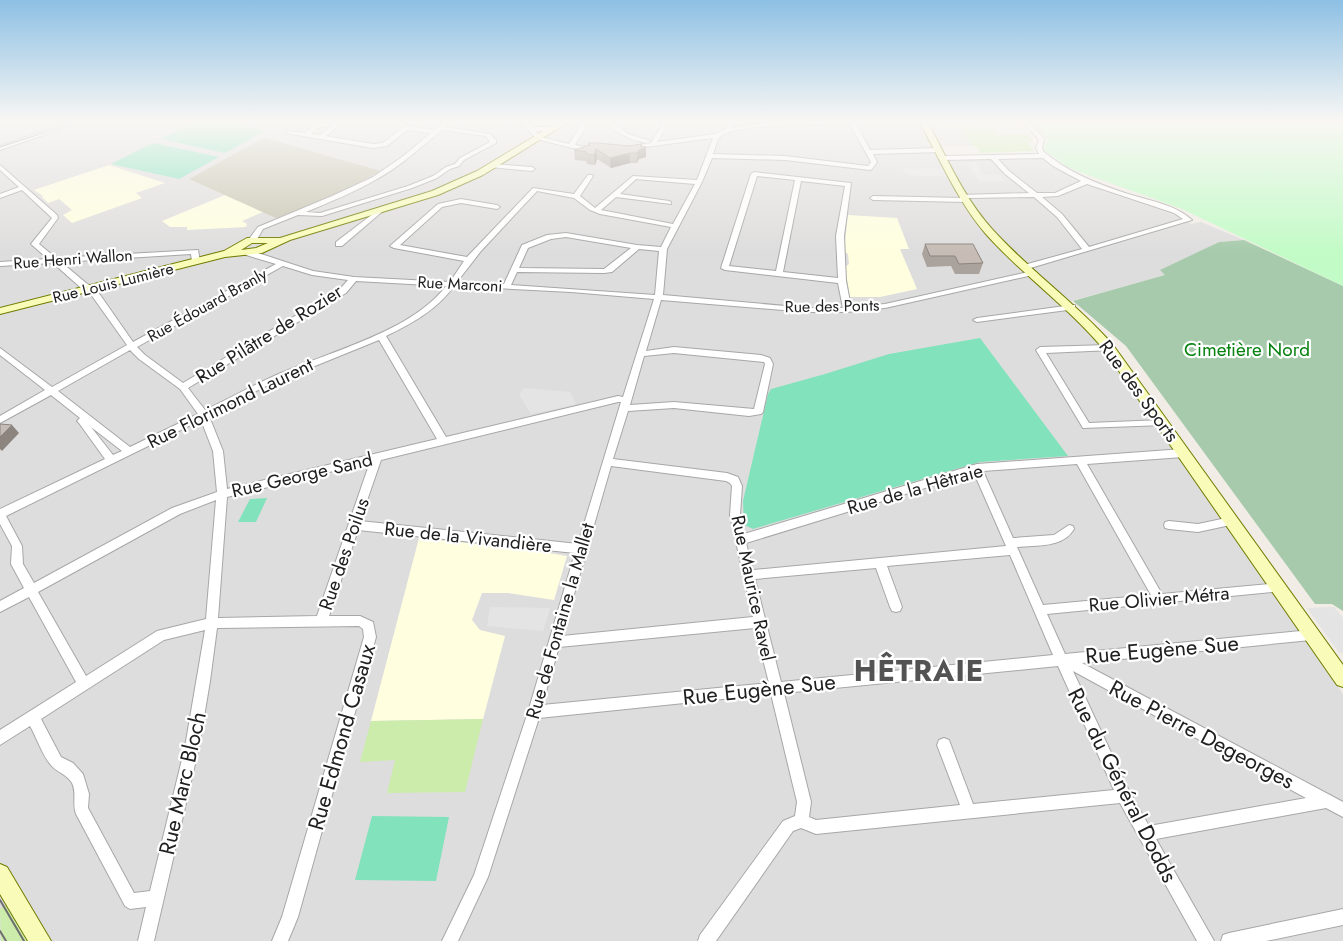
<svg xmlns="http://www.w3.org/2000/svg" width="1343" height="941" viewBox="0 0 1343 941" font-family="Jost,sans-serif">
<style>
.residential{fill:#dedddd}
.education{fill:#ffffe0}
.construction{fill:#c6c5b1}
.grass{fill:#cbecab}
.cemetery{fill:#a6caab}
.park{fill:#c2fbc6}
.pitch{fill:#82e2bc}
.parking{fill:#e4e4e4}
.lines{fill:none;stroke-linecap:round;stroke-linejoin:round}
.street-casing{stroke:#a7a7a7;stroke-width:2}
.secondary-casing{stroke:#707c01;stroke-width:2}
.street{fill:#fff;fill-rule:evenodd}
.secondary{fill:#f9fcb9;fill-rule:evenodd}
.tram-far1{stroke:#6e6e6e;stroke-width:1}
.tram{stroke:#6e6e6e;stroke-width:2}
.wall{fill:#aaa29c}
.shaded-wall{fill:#8b847f}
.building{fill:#c6bcb5;stroke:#8b847f}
.labels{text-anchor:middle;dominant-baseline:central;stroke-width:4.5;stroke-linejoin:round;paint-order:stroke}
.far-street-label{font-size:16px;fill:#202020;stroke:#fff}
.street-label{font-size:19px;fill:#202020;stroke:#fff}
.park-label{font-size:19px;fill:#088311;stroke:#fff}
.near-street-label{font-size:22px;fill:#202020;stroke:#fff}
.near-district-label{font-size:29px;font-weight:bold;letter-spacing:1px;fill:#535353;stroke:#fff}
</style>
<rect width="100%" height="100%" fill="#f1ede6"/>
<!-- residential -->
<path class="residential" d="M0,121H920L923,127L959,128L973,146L933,147L939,160L1044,159L1067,174L1088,185L1181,217L1191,224L1201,222L1244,240L1219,242L1161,270L1166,275L1061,304L1088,329L1106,351L1343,694V941H0Z"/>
<!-- education -->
<g class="education">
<path d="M109,165L165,183L136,193L142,198L72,223L63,215L72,210L59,199L48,203L42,197L43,196L34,190Z"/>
<path d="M225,195L263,212L242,221L247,224L246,227L187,230V227H170L162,221Z"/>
<path d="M848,215L897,218L909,249H900L917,289L880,297H850L845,267L849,264L848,254L844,252Z"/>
<path d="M419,538L518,548L567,556L554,600L508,593H482L472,620L480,630L505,636L483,719L371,721Z"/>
</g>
<!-- construction -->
<path class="construction" d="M264,138L381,171L332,197L276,218L189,179Z"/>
<!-- grass -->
<g class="grass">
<path d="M938,121H973L976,126H991L998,135L1028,134L1034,142H1027L1034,151L981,153L976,146H973L959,128H943Z"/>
<path d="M483,719L465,792L387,793L395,760L360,762L371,721Z"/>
<path d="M8,903L29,941H1L0,909Z"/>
</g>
<!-- cemetery -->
<path class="cemetery" d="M1244,240L1343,286V611L1332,604H1315L1126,346L1073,301L1165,275L1160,270L1219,242Z"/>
<!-- park -->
<path class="park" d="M1031,121H1343V286L1182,209L1069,168L1043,149L1048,140Z"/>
<!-- pitch -->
<g class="pitch">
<path d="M195,121H219L265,131L225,153L161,139Z"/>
<path d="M153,143L219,157L179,179L111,164Z"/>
<path d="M980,338L1068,456L980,462L753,529L744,525L743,501L768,394L771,389L825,374L889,354Z"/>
<path d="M267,498L256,522H238L250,499Z"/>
<path d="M372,816L449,817L436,881L355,880Z"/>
</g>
<!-- parking -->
<g class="parking">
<path d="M966,162H975L984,175H1000L1005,181L980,182Z"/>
<path d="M943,168L946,176H911L901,169Z"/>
<path d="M523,388L570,392L576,404L531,414L519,395Z"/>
<path d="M490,607L550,608L543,631L487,626Z"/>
<path d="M1334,607L1343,618V653H1339L1307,608Z"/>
</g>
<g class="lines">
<!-- street casing -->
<g class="street-casing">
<g id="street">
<path d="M74,121H84L0,150V146Z"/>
<path d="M334,121H344L326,136L373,144L383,143L402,128L397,125L399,121H405L403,124L407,126L435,130L445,121H452L445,127L490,134L496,140V143L464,160L459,166L450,169L437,178L412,188L322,216L298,215L263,229L256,241H250L249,239L258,227L332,196L373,177L402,157L431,133L407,130L387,146L373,148L285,133L288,131L305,133L314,126ZM332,125L320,135L311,134L318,128ZM442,130L486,136L490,142L460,158L455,164L446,167L433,176L408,186L320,213L306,212C330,202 355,192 377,179C401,166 421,147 442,130Z"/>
<path d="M520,121H527L532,127H547L562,124V126L547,131H535L541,137L569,144L583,121H589L575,145L598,149L595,151L572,148L537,139Z"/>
<path d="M604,121H611L628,134L651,141L648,143C630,140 617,134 604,121Z"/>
<path d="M664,121H670L657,142L715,134L725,129L728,121H734L731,128L765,123L883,121L856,124L870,150L939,148L942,150L939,152L873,154L877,162L872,169L870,170L785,160L712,158L702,182L667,249L663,295L808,308H843L838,283L725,270L721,268L751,174L754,172L851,183L844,236L846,281L851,307L885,304L1033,271L1037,273L1033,275L885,308L847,312H808L661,300L646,351L674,347L761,355L770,358L773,364L763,412L761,414L749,416L674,408L628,411L613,459L727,473L738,477L742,486L740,515L744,534L977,464L1183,449L1188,453L1183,457L1087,464L1162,594L1279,583L1283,585L1285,588L1283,591L1047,614L1065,654L1311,630L1315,631L1317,635L1315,639L1311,640L1082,663L1343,802V817L1326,808L1156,839L1214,941H1197L1120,803L816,834L801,828L793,831L716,941H698L700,935L783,821L795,816L797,802L771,694L539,718L488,877L458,941H442L474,875L528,712L575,553L358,530L329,616H360L373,622L376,637L298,917L288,941H272L282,917L364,637L363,629L359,626L217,628L210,681L199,747L154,941H138L146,907L130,909L125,906L76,814C72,804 77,793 72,783C67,774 56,772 51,765C42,755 37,738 30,726L0,745V730L76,682L29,597L0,612V601L24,588L11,564L12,546L0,524V509L105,459L79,423L77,421L80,418L51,395L0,423V416L45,390L0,355V348L52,387L127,345L90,293L80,287L53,263L0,266V262L48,259L31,244L52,218L22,190L0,198V194L19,187L0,170V165L57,215L58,218L39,244L56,258L198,250L200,261L196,263L192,261L191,254L61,262L86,283L96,289L133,342L276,264L246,255V251H252L313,271L354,277L450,282L464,261L394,248L390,246L438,204L461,199L497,205L500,207L497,209L461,203L442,207L400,245L467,257L533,188L574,194L588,175H592L593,176L580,196L595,208L633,176L697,180L713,138L630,149L627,147L651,143ZM850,124L871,162L868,166L785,156L713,154C715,149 717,140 720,137C733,123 828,125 850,124ZM757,176L795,180L776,271L729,266ZM636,179L695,184L673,224L601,210L616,197L671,204V202L669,201L620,194ZM801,181L845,186L836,236L838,278L783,272ZM537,191L574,198L590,210L600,214L671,227L661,247L637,245L566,233L547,235L522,245L504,284L457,282L481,251ZM566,237L631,248L604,269L519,268L528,248L551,239ZM639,249L659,251L655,295L511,285L517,272L604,273L612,272ZM283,266L312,275L348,280L340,289L183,383L145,355L137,347ZM356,281L446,286C412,331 332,351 281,373C255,384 231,398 205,410L188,388L346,293ZM454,286L571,292L654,299L623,397L618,396L446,437L386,336C411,324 437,310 454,286ZM379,340L437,439L227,489L223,451L209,416L268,385ZM130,350L139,359L180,389L198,414L130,447L58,391ZM674,353L764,362L765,364L754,409L674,402L630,405L644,356ZM618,402H621L578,544L360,521L381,460ZM201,420L213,451L217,492L172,508L34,583L23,564L22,546L6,516ZM91,427L122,451L113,455ZM370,462L317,616L218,618L227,497ZM1077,464L1151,595L1043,605L1017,547C1037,545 1063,548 1074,529L1073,526L1069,525L1054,535L1013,538L983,471ZM611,466L726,481L730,483L732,486L730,515L753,617L562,636ZM974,473L1006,546L753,570L746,543ZM216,500L206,619L157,631L86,676L38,592L180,514ZM1010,555L1053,655L781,682L755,579L876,568L890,607L892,611L896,612L900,611L902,607L887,566ZM755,628L769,683L542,705L559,647ZM205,630L185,747L150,891L134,893L88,808L89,794L83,774L73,763L61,757L41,719L164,640ZM1058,666L1114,790L973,804L949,740L944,738L939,740L937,745L960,805L816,820L809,817L811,802L784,693ZM1073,671L1306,798L1149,826L1129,791Z"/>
<path d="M1022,121H1028L1044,139L1042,148L1044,152C1068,172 1095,183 1125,193C1147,200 1175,204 1192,220L1027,269L1023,267L1024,265L1082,249L1057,217L1034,197L965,198L969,200L966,202L873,200L870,198L873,196L963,198L960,196L961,195L1029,193L1005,174L991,159L943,160L940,158L943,156L1039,154L1036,148L1039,140ZM1043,158L1053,166L1081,181L1055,193H1037L1009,171L998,159ZM1087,184L1174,213L1183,219L1089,247L1062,214L1042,197L1058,196Z"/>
<path d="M492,164L532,167L535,169L532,171L490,167V165Z"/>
<path d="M378,210L383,211L342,246H336V242Z"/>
<path d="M1072,305H1075V309L977,322L973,320L977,318Z"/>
<path d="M1109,345L1112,346V350L1046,353L1089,423L1162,420L1167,423L1165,425L1083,428L1036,350L1040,347Z"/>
<path d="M1231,517L1235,518L1236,521L1235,524L1198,532L1169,529L1165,528L1164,525L1165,522L1169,521L1198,524Z"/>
<path d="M1343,909V925L1266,941H1221L1223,935L1229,933Z"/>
</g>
</g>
<!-- secondary casing -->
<g class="secondary-casing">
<g id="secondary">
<path d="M560,121H570L483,175L438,195L290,240L262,253L225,257L0,314V308L224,251L247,238H280L432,191L477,171ZM252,243H268L256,248L241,250Z"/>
<path d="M919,121H927C947,158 964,198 992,229C1030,271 1076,303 1113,345L1343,665V687L1337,685L1105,351C1069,307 1022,275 985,233C957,200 940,159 919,121Z"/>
<path d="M0,864L7,867L51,941H28L0,894Z"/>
</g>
</g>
<!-- street -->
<use href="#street" class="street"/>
<!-- secondary -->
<use href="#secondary" class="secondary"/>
<!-- tram-far1 -->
<path class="tram-far1" d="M0,147L80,121"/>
<!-- tram -->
<g class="tram">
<path d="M0,900L24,941"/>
<path d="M0,931L6,941"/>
</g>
</g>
<!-- wall -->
<g class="wall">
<path d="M588,143L629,146L642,144V147L646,157L639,159L637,163H630L611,168L597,159L595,165L587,164L586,161L575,160L574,150L588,146Z"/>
<path d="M925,244L983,263L979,274H955L951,266L927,267L922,254Z"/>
</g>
<!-- shaded-wall -->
<g class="shaded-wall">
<path d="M642,144V148L646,147V157L639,159L637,163V153Z"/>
<path d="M596,149L597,159L595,165L594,155Z"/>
<path d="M630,153V163L611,168L610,158Z"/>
<path d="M12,425L19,433L2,451L0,449V437Z"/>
</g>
<!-- building -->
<g class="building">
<path d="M588,143H598L629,146L642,144L640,146L646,147L639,150L637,153H630L610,158L596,149L594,155L586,154L587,152L574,150L590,145Z"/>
<path d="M925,244H973L983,263L959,264L955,256H930Z"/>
<path d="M0,424L12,425L0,437Z"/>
</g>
<!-- sky -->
<linearGradient id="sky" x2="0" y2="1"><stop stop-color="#8dc0e4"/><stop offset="0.48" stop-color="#f9f7f4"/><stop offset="1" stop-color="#f9f7f4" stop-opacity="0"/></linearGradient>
<rect width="1343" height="253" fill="url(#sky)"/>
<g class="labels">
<!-- far-street labels -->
<g class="far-street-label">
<text transform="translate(73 259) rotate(-4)">Rue Henri Wallon</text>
<text transform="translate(113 283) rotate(-14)">Rue Louis Lumière</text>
<text transform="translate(460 284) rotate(3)">Rue Marconi</text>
<text transform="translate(207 305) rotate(-29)">Rue Édouard Branly</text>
<text transform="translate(832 306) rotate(-1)">Rue des Ponts</text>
</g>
<!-- street labels -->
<g class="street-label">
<text transform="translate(269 334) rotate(-32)">Rue Pilâtre de Rozier</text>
<text transform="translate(1139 391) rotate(54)">Rue des Sports</text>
<text transform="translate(230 403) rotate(-26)">Rue Florimond Laurent</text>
<text transform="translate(302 475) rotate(-13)">Rue George Sand</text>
<text transform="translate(915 489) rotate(-16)">Rue de la Hêtraie</text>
<text transform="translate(468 537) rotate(6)">Rue de la Vivandière</text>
<text transform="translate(344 554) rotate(-71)">Rue des Poilus</text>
<text transform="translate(753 588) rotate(78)">Rue Maurice Ravel</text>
<text transform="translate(1159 599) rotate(-5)">Rue Olivier Métra</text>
<text transform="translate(560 621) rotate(-74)">Rue de Fontaine la Mallet</text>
</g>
<!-- park labels -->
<g class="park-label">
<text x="1247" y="349">Cimetière Nord</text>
</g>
<!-- near-street labels -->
<g class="near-street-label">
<text transform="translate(1162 649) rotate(-5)">Rue Eugène Sue</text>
<text transform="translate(759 689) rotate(-6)">Rue Eugène Sue</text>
<text transform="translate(1202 734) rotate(28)">Rue Pierre Degeorges</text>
<text transform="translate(341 737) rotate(-74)">Rue Edmond Casaux</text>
<text transform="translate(182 783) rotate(-77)">Rue Marc Bloch</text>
<text transform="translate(1123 785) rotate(63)">Rue du Général Dodds</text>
</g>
<!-- near-district labels -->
<g class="near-district-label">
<text x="919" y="671">HÊTRAIE</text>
</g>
</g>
</svg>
